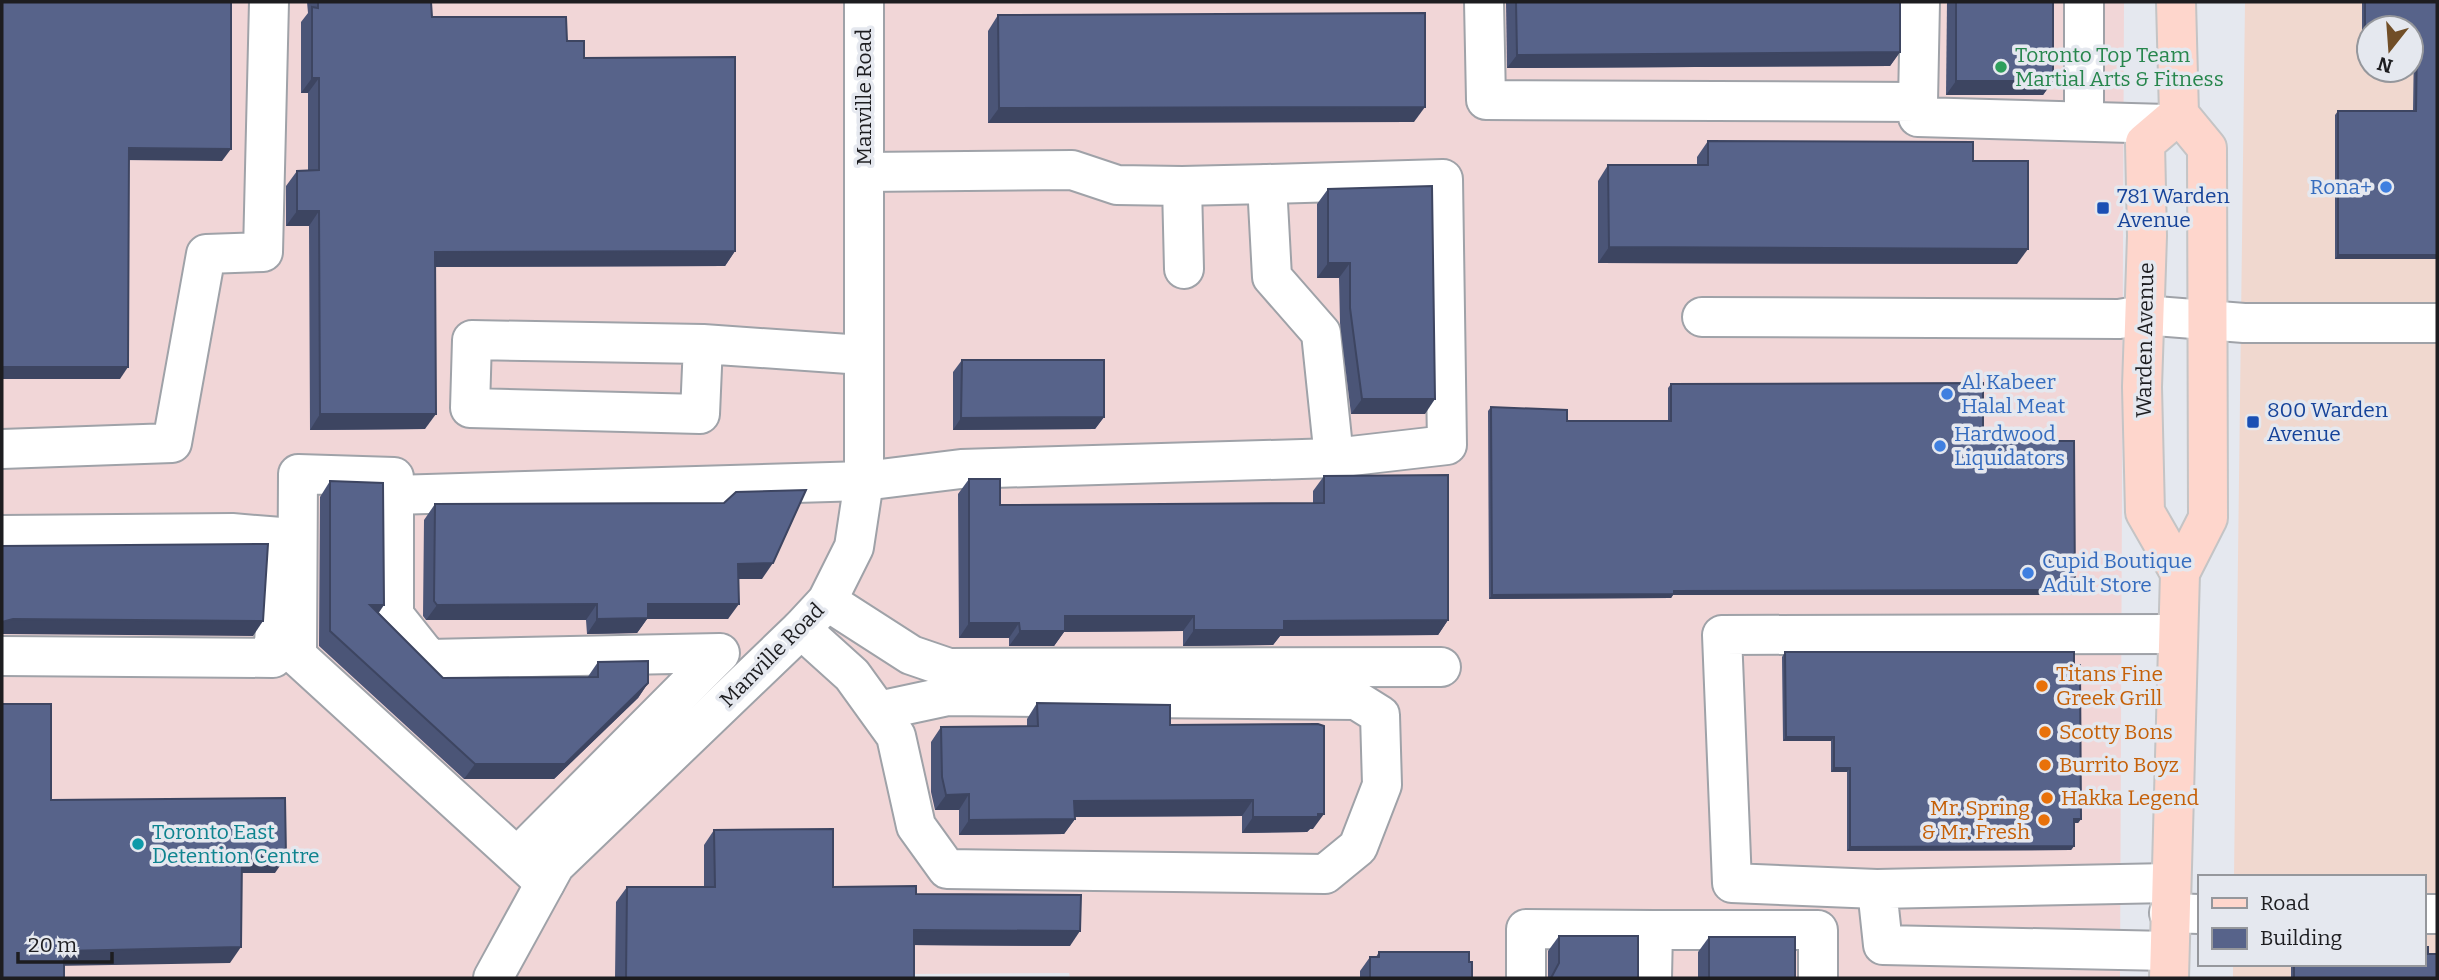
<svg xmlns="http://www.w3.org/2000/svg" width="2439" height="980" viewBox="0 0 2439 980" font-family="Bitter,serif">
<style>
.commercial{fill:#f0d8cf;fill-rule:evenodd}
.industrial{fill:#f1d6d7}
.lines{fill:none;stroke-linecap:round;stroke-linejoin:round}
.minor-casing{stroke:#9fa2a8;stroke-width:42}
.major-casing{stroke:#c4c4c5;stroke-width:42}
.minor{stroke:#fff;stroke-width:38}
.major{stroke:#fed6cc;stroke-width:38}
.wall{fill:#4b5577}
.shaded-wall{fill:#3d4561}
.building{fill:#57638a;stroke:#3d4561;stroke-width:2}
.leisure-dot{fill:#2e9e5b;stroke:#e5e8ef;stroke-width:2.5}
.shop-dot{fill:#3f7fe0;stroke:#e5e8ef;stroke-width:2.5}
.transit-dot{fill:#1a4fb4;stroke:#e5e8ef;stroke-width:2.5}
.food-dot{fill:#e8710a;stroke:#e5e8ef;stroke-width:2.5}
.culture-dot{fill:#0f9aa8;stroke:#e5e8ef;stroke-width:2.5}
.labels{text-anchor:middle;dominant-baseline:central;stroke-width:7;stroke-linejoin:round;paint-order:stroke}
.leisure-label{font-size:21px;fill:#27864d;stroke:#e5e8ef;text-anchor:start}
.street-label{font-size:21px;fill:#1d1d20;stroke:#e5e8ef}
.shop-label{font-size:21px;fill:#366cbe;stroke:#e5e8ef;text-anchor:start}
.transit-label{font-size:21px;fill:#164399;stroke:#e5e8ef;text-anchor:start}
.food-label{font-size:21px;fill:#c56008;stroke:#e5e8ef;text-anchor:start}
.culture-label{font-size:21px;fill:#0d838f;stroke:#e5e8ef;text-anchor:start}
</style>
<rect width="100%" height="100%" fill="#e5e8ef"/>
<!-- commercial -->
<path class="commercial" d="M2245,2H2437V978H2233V964H2423V877H2234ZM2369,28H2411V70H2369Z"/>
<!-- industrial -->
<path class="industrial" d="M2,2H2124L2120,978H1070L1069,973L912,974L911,978H2Z"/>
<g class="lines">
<!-- minor casing -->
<g class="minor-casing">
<g id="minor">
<path d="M1484,2L1486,100L1918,102V117L2167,124"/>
<path d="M2084,2V121"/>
<path d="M1918,102L1920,2"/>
<path d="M864,172L1072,170L1117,185L1182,186L1184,269"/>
<path d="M1182,186L1267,184L1272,277L1321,333L1334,458"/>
<path d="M1702,317L2119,319L2143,315L2244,323H2437"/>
<path d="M703,344L700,414L470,408L472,340L703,344L863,355"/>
<path d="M2,449L172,443L206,254L263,252L269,2"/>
<path d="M394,495L864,481L961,469L1334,458L1447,445L1443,179L1267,184"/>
<path d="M2,535L232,533L281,537L273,658L2,656"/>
<path d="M827,601L911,655L949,668L1441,667"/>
<path d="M801,629L852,675L896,736L916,826L947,869L1325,874L1358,847L1382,785L1380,715L1356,700L948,696L878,711"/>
<path d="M517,857L720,653L429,659L394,615V477L298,474L297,656L517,857L545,883"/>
<path d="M1877,889L1732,883L1722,635L2178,634"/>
<path d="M2169,913L2199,914"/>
<path d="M2423,914H2437"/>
<path d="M2169,951L1883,945L1877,889L2170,883"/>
<path d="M493,978L555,865L801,629L827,601L854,547L864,481V2"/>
<path d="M1526,978V929L1653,930"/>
<path d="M1652,978L1653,930H1818V978"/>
</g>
</g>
<!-- major casing -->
<g class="major-casing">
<g id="major">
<path d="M2179,114L2145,143L2147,236L2142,387L2145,512L2180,573"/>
<path d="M2169,978L2180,573L2208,518L2207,148L2179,114L2176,2"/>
</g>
</g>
<!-- minor -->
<use href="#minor" class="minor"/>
<!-- major -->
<use href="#major" class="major"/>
</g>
<!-- wall -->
<g class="wall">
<path d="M307,2H431L432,17L567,41L584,58L735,251L725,266L435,267L425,429L310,430L309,226H286V186L297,171L308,170V93H301V22L308,13Z"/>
<path d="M1506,2H1900V52L1890,66L1507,68Z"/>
<path d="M1947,2H2053V81L2043,95H1946Z"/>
<path d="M2362,2H2437V259H2335V115L2338,111H2413L2414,43H2362Z"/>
<path d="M998,15L1414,122L988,123V31Z"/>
<path d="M1708,141L1973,161L2017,264L1598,263V181L1608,165H1697V157Z"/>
<path d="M1328,189L1425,414H1351L1340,323L1339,278H1317V204Z"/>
<path d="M962,360L1104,417L1095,429L953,430V372Z"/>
<path d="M1671,384L1983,441L2072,595H1673L1671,598L1489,599L1488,411L1491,407L1567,421H1668V388Z"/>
<path d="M1324,476L1448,620L1438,635L1280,636L1273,645L1183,646V631L1064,632L1054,646H1009V638H959L958,494L969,479L1000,505L1313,503V491Z"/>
<path d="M330,481L379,613L443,678H587L598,662L648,683L638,698L554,779H464L319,646L320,497Z"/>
<path d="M435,504L762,579H739L728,619H647L637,633L587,634L586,620H426L423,616L424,520Z"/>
<path d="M1785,652L2074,665L2081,819L2078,823H2074V846L2071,850L1847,851V772H1831V741H1783L1782,657Z"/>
<path d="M1037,703L1170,725L1313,829H1310L1307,832L1242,833V816L1075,817V819L1064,834L959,835V810H935L931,792V742L941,727L1027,726V719Z"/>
<path d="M714,830L833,887L916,894L1070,946L914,945V978H615L616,902L627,887H704V845Z"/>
<path d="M1559,936L1638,978H1548V951Z"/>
<path d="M1709,937L1795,978H1698V952Z"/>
<path d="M1379,952L1469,962L1472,978H1360V971L1370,957H1376Z"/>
<path d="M2428,954L2437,978H2291V964H2423Z"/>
</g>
<!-- shaded-wall -->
<g class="shaded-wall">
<path d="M2365,39H2369V43H2362Z"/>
<path d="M1900,52L1890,66L1507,68L1517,55Z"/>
<path d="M312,78H319L308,93H301Z"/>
<path d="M1956,81H2053L2043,95H1946Z"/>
<path d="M1425,107L1414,122L988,123L999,108Z"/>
<path d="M129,148L231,149L222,161L121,160Z"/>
<path d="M297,211H319L309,226H286Z"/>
<path d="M1609,247L2028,249L2017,264L1598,263Z"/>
<path d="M735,251L725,266L424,267L435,252Z"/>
<path d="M2338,255H2437V259H2335Z"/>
<path d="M1328,263H1350L1339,278H1317Z"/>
<path d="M2,367H128L120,379H2Z"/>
<path d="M1362,399H1435L1425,414H1351Z"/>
<path d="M320,414H436L425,429L310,430Z"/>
<path d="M1104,417L1095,429L953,430L961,418Z"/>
<path d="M773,563L762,579H728L738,564Z"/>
<path d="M2075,590L2072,595H1673L1671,598L1489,599L1492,595L1674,591Z"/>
<path d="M597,604L586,620H426L437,605Z"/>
<path d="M648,604H739L728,619H647L637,633L587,634L597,619Z"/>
<path d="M370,605H384L374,620Z"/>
<path d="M1065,616H1194L1183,631L1064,632L1054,646H1009L1020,631Z"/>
<path d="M13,619L263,621L253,636L2,634V622Z"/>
<path d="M1448,620L1438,635L1280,636L1273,645L1183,646L1194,630L1284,621Z"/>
<path d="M969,623H1019L1009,638H959Z"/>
<path d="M648,683L638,698L554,779H464L475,764Z"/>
<path d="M1786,737H1834L1831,741H1783Z"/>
<path d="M1834,768H1850L1847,772H1831Z"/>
<path d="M969,794L959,810H935L946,795Z"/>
<path d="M1253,800L1242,816L1064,817L1074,801Z"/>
<path d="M1318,814H1324L1313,829H1310L1307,832L1242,833L1253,817Z"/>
<path d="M1075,819L1064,834L959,835L969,820Z"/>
<path d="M2074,819H2081L2078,823H2071Z"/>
<path d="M2074,846L2071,850L1847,851L1850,847Z"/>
<path d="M242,857H286L275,873H232Z"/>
<path d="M914,930L1080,931L1070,946L903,945Z"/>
<path d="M241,947L230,963L53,966L64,951Z"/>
</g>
<!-- building -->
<g class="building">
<path d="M2,2H231V149L129,148L128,367H2Z"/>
<path d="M318,2H431L432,17H566L567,41H584V58L735,57V251L435,252L436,414H320L319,211H297V171L319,170V78H312V7L318,8Z"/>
<path d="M1516,2H1900V52L1517,55Z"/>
<rect x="1956" y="2" width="97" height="79"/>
<path d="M2365,2H2437V255H2338V111H2416L2417,39H2411V28H2369V39H2365Z"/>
<path d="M1425,13V107L999,108L998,15Z"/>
<path d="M1708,141L1973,142V161H2028V249L1609,247L1608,165H1708Z"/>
<path d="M1432,186L1435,399H1362L1350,308V263H1328V189Z"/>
<path d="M962,360H1104V417L961,418Z"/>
<path d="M1983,383V441H2074L2075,590L1674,591V594L1492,595L1491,407L1567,410V421H1671V384Z"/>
<path d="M1448,475V620L1284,621V630H1194V616H1065V631H1020L1019,623H969V479H1000V505L1324,503V476Z"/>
<path d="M330,481L383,483L384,605H370L443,678L598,677V662L648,661V683L565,764H475L330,631Z"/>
<path d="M806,490L773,563L738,564L739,604H648V618L597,619V604L437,605L434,601L435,504L724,503L736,492Z"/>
<path d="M268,544L263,621L13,619L2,622V546Z"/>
<path d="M1785,652H2074V665H2080L2081,819H2074V846L1850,847V768H1834V737H1786Z"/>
<path d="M1037,703L1170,705V725L1318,724L1324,726V814H1318V817H1253V800L1074,801L1075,819L969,820V794L946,795L942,777L941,727L1038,726Z"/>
<path d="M2,704H51V800L285,798L286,857H242L241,947L64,951V978H2Z"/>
<path d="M833,829V887L916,886V894L1081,895L1080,931L914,930V978H626L627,887H715L714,830Z"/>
<path d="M1559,936H1638V978H1551L1559,963Z"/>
<rect x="1709" y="937" width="86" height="41"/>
<path d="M2423,947H2428V954H2437V978H2294V964H2423Z"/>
<path d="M1379,952H1469V962H1472V978H1370V957H1379Z"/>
</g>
<!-- markers -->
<circle class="leisure-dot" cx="2001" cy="67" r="7"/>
<g class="shop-dot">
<circle cx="2386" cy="187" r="7"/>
<circle cx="1947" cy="394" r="7"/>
<circle cx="1940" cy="446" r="7"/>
<circle cx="2028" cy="573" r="7"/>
</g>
<g class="transit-dot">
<rect x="2096" y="201" width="14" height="14" rx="3.5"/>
<rect x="2246" y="415" width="14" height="14" rx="3.5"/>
</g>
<g class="food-dot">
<circle cx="2042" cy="686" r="7"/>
<circle cx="2045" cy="732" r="7"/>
<circle cx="2045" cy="765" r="7"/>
<circle cx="2047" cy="798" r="7"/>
<circle cx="2044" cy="820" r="7"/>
</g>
<circle class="culture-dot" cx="138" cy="844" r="7"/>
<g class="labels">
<!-- leisure labels -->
<g class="leisure-label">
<text x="2015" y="55">Toronto Top Team<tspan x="2015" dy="24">Martial Arts &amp; Fitness</tspan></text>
</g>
<!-- street labels -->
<g class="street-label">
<text transform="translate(864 97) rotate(-90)">Manville Road</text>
<text transform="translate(2145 340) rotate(-89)">Warden Avenue</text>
<text transform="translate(772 655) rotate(-45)">Manville Road</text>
</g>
<!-- shop labels -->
<g class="shop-label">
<text x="2372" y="187" text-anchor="end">Rona+</text>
<text x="1961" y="382">Al Kabeer<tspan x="1961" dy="24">Halal Meat</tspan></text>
<text x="1954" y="434">Hardwood<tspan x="1954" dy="24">Liquidators</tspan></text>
<text x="2042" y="561">Cupid Boutique<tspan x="2042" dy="24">Adult Store</tspan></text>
</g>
<!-- transit labels -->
<g class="transit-label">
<text x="2117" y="196">781 Warden<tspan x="2117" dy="24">Avenue</tspan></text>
<text x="2267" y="410">800 Warden<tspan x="2267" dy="24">Avenue</tspan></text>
</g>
<!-- food labels -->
<g class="food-label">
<text x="2056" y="674">Titans Fine<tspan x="2056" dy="24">Greek Grill</tspan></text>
<text x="2059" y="732">Scotty Bons</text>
<text x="2059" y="765">Burrito Boyz</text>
<text x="2061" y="798">Hakka Legend</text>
<text x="2030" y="808" text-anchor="end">Mr. Spring<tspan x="2030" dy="24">&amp; Mr. Fresh</tspan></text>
</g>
<!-- culture labels -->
<g class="culture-label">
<text x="152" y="832">Toronto East<tspan x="152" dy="24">Detention Centre</tspan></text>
</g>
</g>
<!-- border -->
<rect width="2439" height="980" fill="none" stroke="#1d1d20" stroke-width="7"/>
<!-- legend -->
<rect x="2198" y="875" width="228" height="91" fill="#e5e8ef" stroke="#95979c" stroke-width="2"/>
<rect x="2212" y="898" width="35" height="10" fill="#fed6cc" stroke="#95979c" stroke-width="2"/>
<text x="2260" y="910" font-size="21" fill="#1d1d20">Road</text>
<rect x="2212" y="928" width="35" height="21" fill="#57638a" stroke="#95979c" stroke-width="2"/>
<text x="2260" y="945" font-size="21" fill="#1d1d20">Building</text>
<!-- north arrow -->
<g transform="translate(2390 49) rotate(197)"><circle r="33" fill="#e5e8ef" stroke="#95979c" stroke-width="2"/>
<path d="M0-5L12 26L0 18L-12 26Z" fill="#714e27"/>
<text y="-10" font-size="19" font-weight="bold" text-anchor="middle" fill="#1d1d20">N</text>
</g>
<!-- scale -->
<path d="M18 952v10h94v-10" fill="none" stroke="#1d1d20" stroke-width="3.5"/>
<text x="28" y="952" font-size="21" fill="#1d1d20" stroke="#e5e8ef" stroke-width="5" paint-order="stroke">20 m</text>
</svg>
